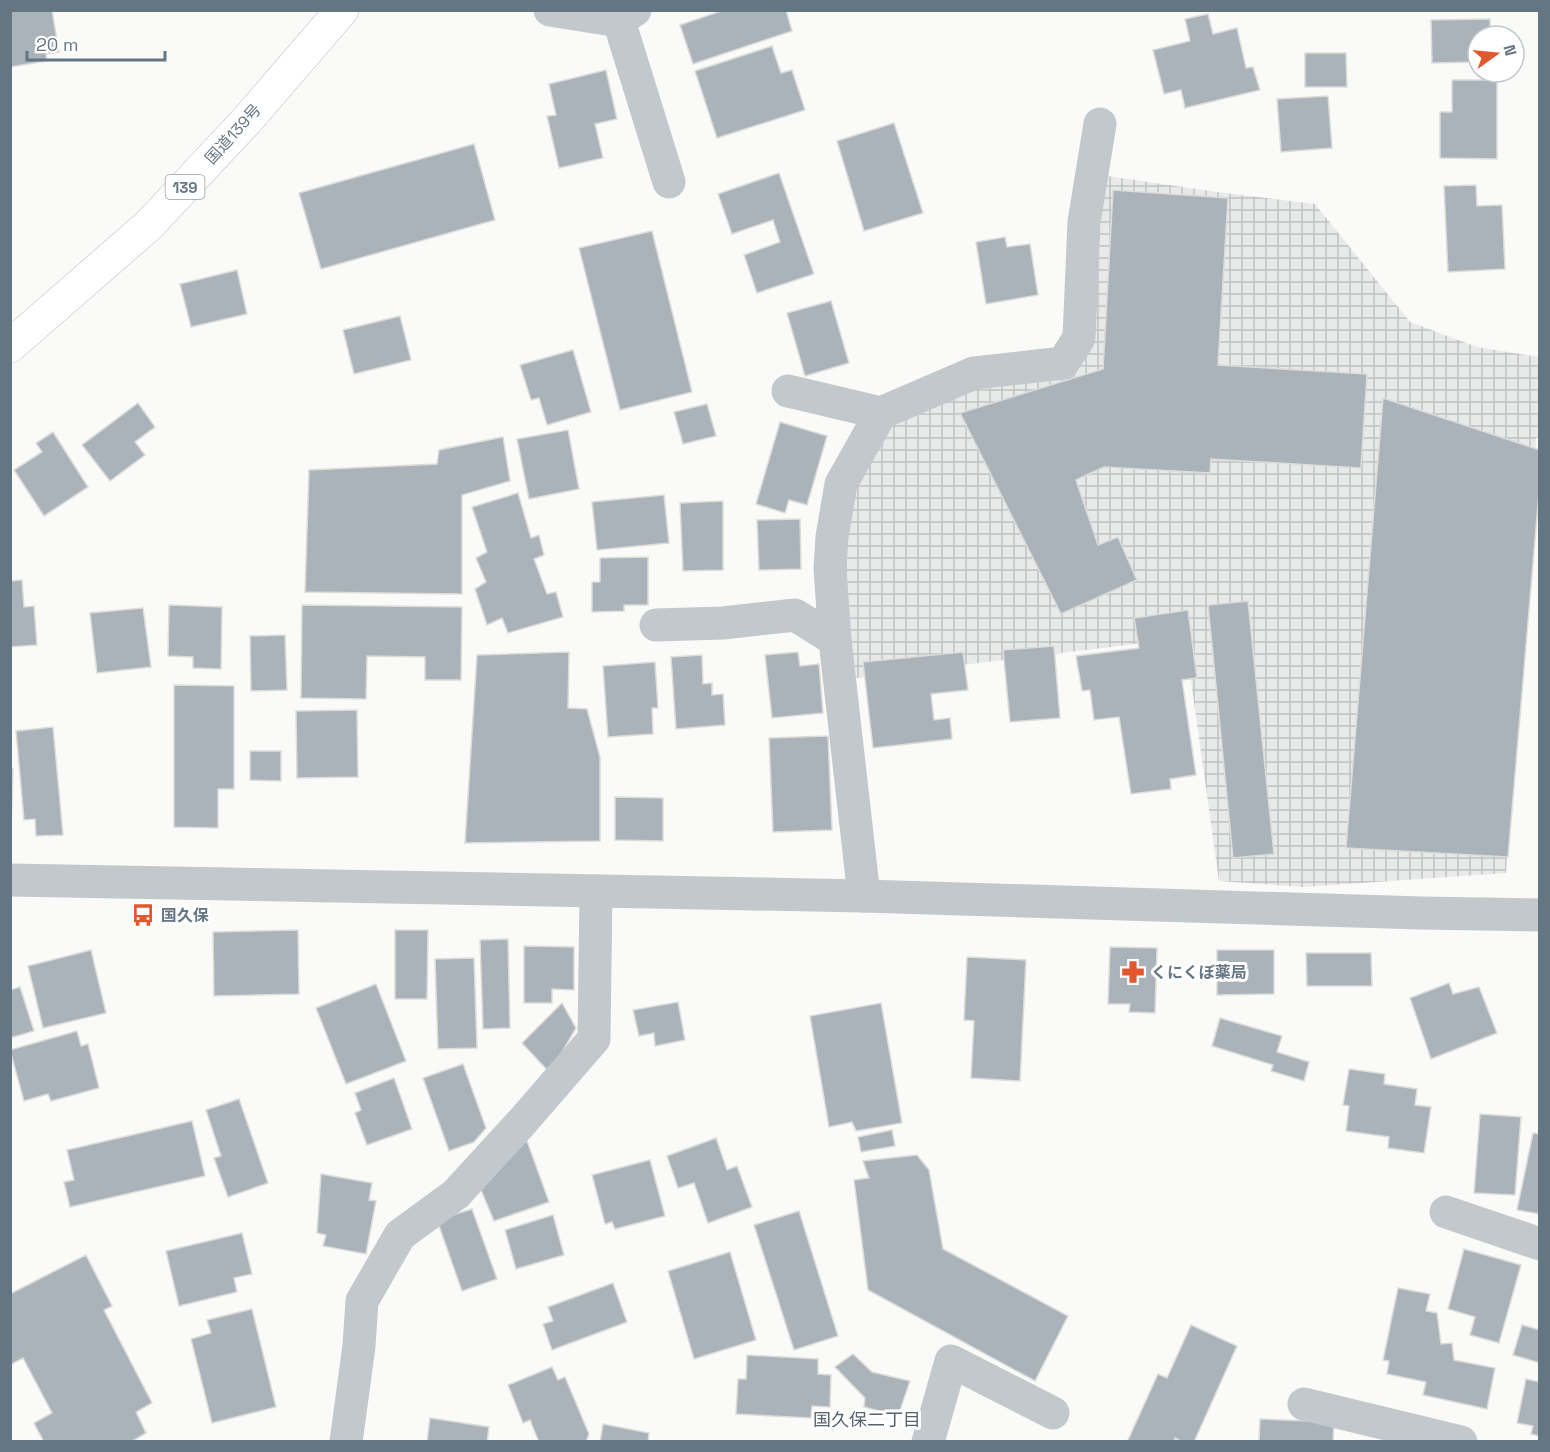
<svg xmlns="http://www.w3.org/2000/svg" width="1550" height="1452" viewBox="0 0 1550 1452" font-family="'Space Grotesk','Noto Sans JP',sans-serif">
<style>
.industrial{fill:url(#industrial-grid)}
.building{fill:#aab3b9;stroke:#dcdcda;stroke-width:1.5}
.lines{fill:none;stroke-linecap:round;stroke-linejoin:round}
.highway-casing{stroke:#b4b9bd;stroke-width:34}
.minor{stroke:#c3c8cc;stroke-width:33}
.highway{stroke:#fff;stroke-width:33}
.labels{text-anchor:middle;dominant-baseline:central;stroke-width:6;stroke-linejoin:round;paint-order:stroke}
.shield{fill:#fff;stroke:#939fa8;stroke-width:1.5}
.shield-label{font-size:15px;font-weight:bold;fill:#657683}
.street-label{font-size:16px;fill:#657683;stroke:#fff}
.poi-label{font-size:16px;font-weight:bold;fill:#657683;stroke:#fff;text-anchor:start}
.neighbourhood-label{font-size:18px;fill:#57646e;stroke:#fff}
</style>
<defs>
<pattern id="industrial-grid" width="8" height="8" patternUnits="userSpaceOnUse" patternTransform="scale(1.5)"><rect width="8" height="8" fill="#e8e9e9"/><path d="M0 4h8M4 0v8" fill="none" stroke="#c0c1c2"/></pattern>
</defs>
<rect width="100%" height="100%" fill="#fafaf8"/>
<!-- industrial -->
<path class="industrial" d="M1094,174L1217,192L1315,204L1410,322L1477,347L1539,357V438H1536L1506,873L1303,887L1219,881L1185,638L839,680L846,487L886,419L977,380L1067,367Z"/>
<!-- building -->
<g class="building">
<path d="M10,10H52L59,52L46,54L47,61L10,67Z"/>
<path d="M724,10H786L792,31L693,64L680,25Z"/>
<path d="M1208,14L1213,34L1237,28L1246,68L1253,67L1260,90L1185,108L1181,90L1164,94L1153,50L1190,41L1185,19Z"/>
<path d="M1490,19V36H1478V62L1432,63L1431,20Z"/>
<path d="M772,46L781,73L792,70L805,110L717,138L695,71Z"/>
<path d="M1305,53H1346L1347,87H1305Z"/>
<path d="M606,70L617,119L595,124L603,158L559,168L547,116L556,115L549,84Z"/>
<path d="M1452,80H1497V159L1440,158V112H1452Z"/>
<path d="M1328,96L1332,148L1281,152L1277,99Z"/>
<path d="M894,123L923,213L864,231L837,141Z"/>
<path d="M474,144L495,220L321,269L299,193Z"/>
<path d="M779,173L814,274L757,293L744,255L780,242L773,220L732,234L718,194Z"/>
<path d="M1476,185L1477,206L1502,205L1505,269L1448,272L1444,186Z"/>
<path d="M1113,190L1228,198L1218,365L1367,374L1361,468L1211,459L1210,473L1104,467L1076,480L1098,545L1118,537L1137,580L1061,614L960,413L1103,369Z"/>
<path d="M652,231L692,392L620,410L579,248Z"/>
<path d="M1005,237L1007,247L1030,244L1038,295L986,304L976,242Z"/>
<path d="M237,270L247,314L191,327L180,284Z"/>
<path d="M831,301L849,363L805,376L787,313Z"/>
<path d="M400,316L411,360L354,374L343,330Z"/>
<path d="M573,350L591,412L547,425L539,398L531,400L520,365Z"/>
<path d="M1383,398L1540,450V481L1508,857L1346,848Z"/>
<path d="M138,403L155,427L135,442L145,455L110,481L82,445Z"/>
<path d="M707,404L716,436L683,444L674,412Z"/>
<path d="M780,422L827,436L807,505L789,500L785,513L756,504Z"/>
<path d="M568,430L579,489L529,499L517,439Z"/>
<path d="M53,432L88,487L44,516L14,470L42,452L36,443Z"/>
<path d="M503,437L510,481L462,495V594L305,592L309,470L437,464L439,450Z"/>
<path d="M518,493L531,538L539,535L544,555L534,559L547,594L556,592L563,617L508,633L502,618L487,625L475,589L486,582L476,558L487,552L472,507Z"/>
<path d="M664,495L669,543L597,550L592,502Z"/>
<path d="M723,501V570L683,571L680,503Z"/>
<path d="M800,519L801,569L759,570L757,520Z"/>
<path d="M648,557V605H624V611L592,612V582H600V558Z"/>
<path d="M22,580L24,607L34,606L37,645L10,647V581Z"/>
<path d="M1248,601L1274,854L1233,858L1208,605Z"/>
<path d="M169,605L222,607L221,669L193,668V657L168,656Z"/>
<path d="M302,605L462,607L461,680H425V657L367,656L366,699L301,698Z"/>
<path d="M143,608L151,667L97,673L90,613Z"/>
<path d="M1188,610L1197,678L1182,680L1196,775L1170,779L1171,789L1131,794L1119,717L1094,720L1090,690L1082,691L1076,656L1139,648L1134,618Z"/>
<path d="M285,635L287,690L251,691L250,636Z"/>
<path d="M1054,646L1060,718L1010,722L1003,650Z"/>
<path d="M569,652L568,708L587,709L600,757V841L465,843L477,655Z"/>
<path d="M798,652L800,666L819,664L823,713L772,718L765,655Z"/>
<path d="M963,652L968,690L931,694L934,720L950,718L952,739L873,748L863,662Z"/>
<path d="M702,655L703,684L712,683V695L723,694L725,725L676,729L671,657Z"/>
<path d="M655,662L658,708H652L653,734L608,737L603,666Z"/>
<path d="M174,685L234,686V789H218V828L174,827Z"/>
<path d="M357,710L358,777L297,778L296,711Z"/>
<path d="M53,727L63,835L36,836L35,819L24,820L16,731Z"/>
<path d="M828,736L832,830L773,832L769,738Z"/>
<path d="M250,751H281V781L250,780Z"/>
<path d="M10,769H13L11,831H10Z"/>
<path d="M615,797L663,798V841L615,840Z"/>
<path d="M298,930L299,994L214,996L213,932Z"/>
<path d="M395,930H428L427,999H395Z"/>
<path d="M508,939L510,1028L483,1029L480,940Z"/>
<path d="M524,946L574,947V990L552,989V1003H524Z"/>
<path d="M1110,947L1157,948L1155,1013L1129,1012L1130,1004H1108Z"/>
<path d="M91,950L106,1013L43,1028L28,966Z"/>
<path d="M1217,950H1274V994L1217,995Z"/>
<path d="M1306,953H1371L1372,986H1307Z"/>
<path d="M967,957L1026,960L1020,1081L971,1078L974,1021L964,1020Z"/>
<path d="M474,958L477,1048L438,1049L435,959Z"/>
<path d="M1449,983L1453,994L1479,987L1497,1033L1431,1059L1410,998Z"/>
<path d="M376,984L406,1061L346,1084L316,1008Z"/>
<path d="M20,987L34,1031L10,1038V990Z"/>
<path d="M678,1002L685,1040L655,1046L654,1033L639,1036L633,1010Z"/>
<path d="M562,1003L576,1028L550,1073L522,1043Z"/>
<path d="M881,1003L902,1123L856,1131L852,1122L829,1127L810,1016Z"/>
<path d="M1220,1018L1282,1036L1277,1052L1309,1062L1304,1081L1271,1071L1273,1065L1212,1046Z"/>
<path d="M77,1031L81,1046L88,1044L99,1088L51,1101L48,1094L24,1101L10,1050Z"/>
<path d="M463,1064L486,1128L474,1142L449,1151L423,1078Z"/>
<path d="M1349,1069L1385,1074L1384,1084L1417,1089L1415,1105L1431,1107L1424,1153L1388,1148L1389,1137L1346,1131L1349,1106L1343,1105Z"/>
<path d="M394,1078L412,1129L367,1145L355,1113L361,1110L355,1093Z"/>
<path d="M239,1099L268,1183L228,1197L214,1158L221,1156L206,1110Z"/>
<path d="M1480,1114L1521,1117L1515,1195L1474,1193Z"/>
<path d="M192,1121L205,1176L70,1207L64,1182L74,1180L67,1150Z"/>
<path d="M892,1130L895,1146L861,1152L858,1137Z"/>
<path d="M1533,1133L1540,1134V1214L1517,1210Z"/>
<path d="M716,1138L727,1170L737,1166L752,1207L708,1223L694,1183L678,1188L667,1156Z"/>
<path d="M527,1141L549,1202L494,1221L481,1190L517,1146Z"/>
<path d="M917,1155L929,1170L943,1249L1068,1316L1035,1381L868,1290L854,1180L869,1178L863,1161Z"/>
<path d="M650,1160L665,1216L615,1229L612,1222L605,1224L592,1175Z"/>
<path d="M321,1174L372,1183L369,1200L376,1201L366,1254L323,1246L326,1235L317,1233Z"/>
<path d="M472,1209L497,1279L462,1291L437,1220Z"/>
<path d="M799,1211L838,1336L794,1350L754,1225Z"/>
<path d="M553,1215L564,1255L516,1269L505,1230Z"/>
<path d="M242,1233L252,1274L234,1278L237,1292L179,1306L166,1251Z"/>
<path d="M1464,1249L1521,1265L1499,1343L1470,1335L1475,1317L1448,1309Z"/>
<path d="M730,1252L756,1340L694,1359L668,1271Z"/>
<path d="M86,1255L112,1306L104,1310L152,1403L136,1412L146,1433L131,1442H44L34,1423L52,1413L23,1358L10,1365V1294Z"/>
<path d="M613,1283L627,1322L552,1350L543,1324L553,1321L548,1307Z"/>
<path d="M1398,1288L1430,1294L1426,1311L1437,1313L1441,1344L1452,1343L1454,1360L1495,1368L1487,1409L1423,1395L1426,1382L1387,1374L1389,1361L1383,1360Z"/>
<path d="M252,1309L276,1407L212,1423L191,1339L211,1333L207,1320Z"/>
<path d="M1191,1325L1237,1346L1194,1442H1182L1175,1438L1174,1442H1131L1128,1440L1158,1374L1167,1378Z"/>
<path d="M1522,1325L1540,1330V1363L1513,1355Z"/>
<path d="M853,1354L872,1372L910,1381L898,1416L864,1407L865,1398L835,1367Z"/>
<path d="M747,1355L818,1359V1374L831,1375L830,1407L812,1406L811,1418L736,1414L738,1379H746Z"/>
<path d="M552,1367L558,1380L565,1377L589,1434L586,1442H539L530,1420L523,1423L508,1385Z"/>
<path d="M1526,1379L1540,1382V1436L1531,1434L1533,1426L1517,1423Z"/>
<path d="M430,1418L489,1427L487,1442H427Z"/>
<path d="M1260,1419L1334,1422L1333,1442H1259Z"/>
<path d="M603,1424L649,1433L648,1442H600Z"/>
</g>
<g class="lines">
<!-- highway casing -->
<g class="highway-casing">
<path id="highway" d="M10,346L149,225L248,119L342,10"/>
</g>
<!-- minor -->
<g class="minor">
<path d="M550,10L619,21"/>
<path d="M635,10L619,21L669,182"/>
<path d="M788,391L881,413"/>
<path d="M656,625L723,623L795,615L835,640"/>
<path d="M10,880L864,896L1422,913L1540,915"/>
<path d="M864,896L835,640L830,568L832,537L841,484L881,413L974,373L1063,363L1079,338L1084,222L1100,124"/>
<path d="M1446,1212L1540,1244"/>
<path d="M1304,1404L1461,1442"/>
<path d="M346,1442L359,1346L362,1301L400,1235L456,1194L522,1122L594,1039L596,891"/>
<path d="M928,1442L951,1361L1053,1413"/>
</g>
<!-- highway -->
<use href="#highway" class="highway"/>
</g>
<!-- icons -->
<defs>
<g id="bus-bare" transform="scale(1.8)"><path d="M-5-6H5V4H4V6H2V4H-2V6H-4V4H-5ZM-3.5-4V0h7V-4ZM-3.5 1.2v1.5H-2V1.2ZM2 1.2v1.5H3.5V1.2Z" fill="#e3572f" stroke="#fff" stroke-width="2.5" paint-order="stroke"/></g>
<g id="pharmacy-bare" transform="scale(1.8)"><path d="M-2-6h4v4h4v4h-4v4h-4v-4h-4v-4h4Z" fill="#e3572f" stroke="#fff" stroke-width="2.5" paint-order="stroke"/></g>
</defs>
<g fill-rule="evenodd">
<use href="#bus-bare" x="143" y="915"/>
<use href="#pharmacy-bare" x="1133" y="972"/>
</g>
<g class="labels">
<!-- shield labels -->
<rect class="shield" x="165.5" y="175" width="39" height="24" rx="4.5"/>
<g class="shield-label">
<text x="185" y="187">139</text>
</g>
<!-- street labels -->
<g class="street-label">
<text transform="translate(233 134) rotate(-48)">国道139号</text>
</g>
<!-- poi labels -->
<g class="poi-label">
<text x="161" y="915">国久保</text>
<text x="1151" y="972">くにくぼ薬局</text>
</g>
<!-- neighbourhood labels -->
<g class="neighbourhood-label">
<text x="867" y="1419">国久保二丁目</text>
</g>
</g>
<!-- border -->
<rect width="1550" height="1452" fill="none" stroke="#657683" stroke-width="24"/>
<!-- north arrow -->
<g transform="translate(1496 54) rotate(75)"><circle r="28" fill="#ffffff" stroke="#c1c8cd" stroke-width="1.5"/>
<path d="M0-4.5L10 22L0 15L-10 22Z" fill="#e3572f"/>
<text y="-9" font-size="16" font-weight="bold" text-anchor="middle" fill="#657683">N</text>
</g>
<!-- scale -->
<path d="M27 51v9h138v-9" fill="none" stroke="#657683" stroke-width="3"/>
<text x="36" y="51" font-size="18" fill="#657683" stroke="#ffffff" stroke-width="4.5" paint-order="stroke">20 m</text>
</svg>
